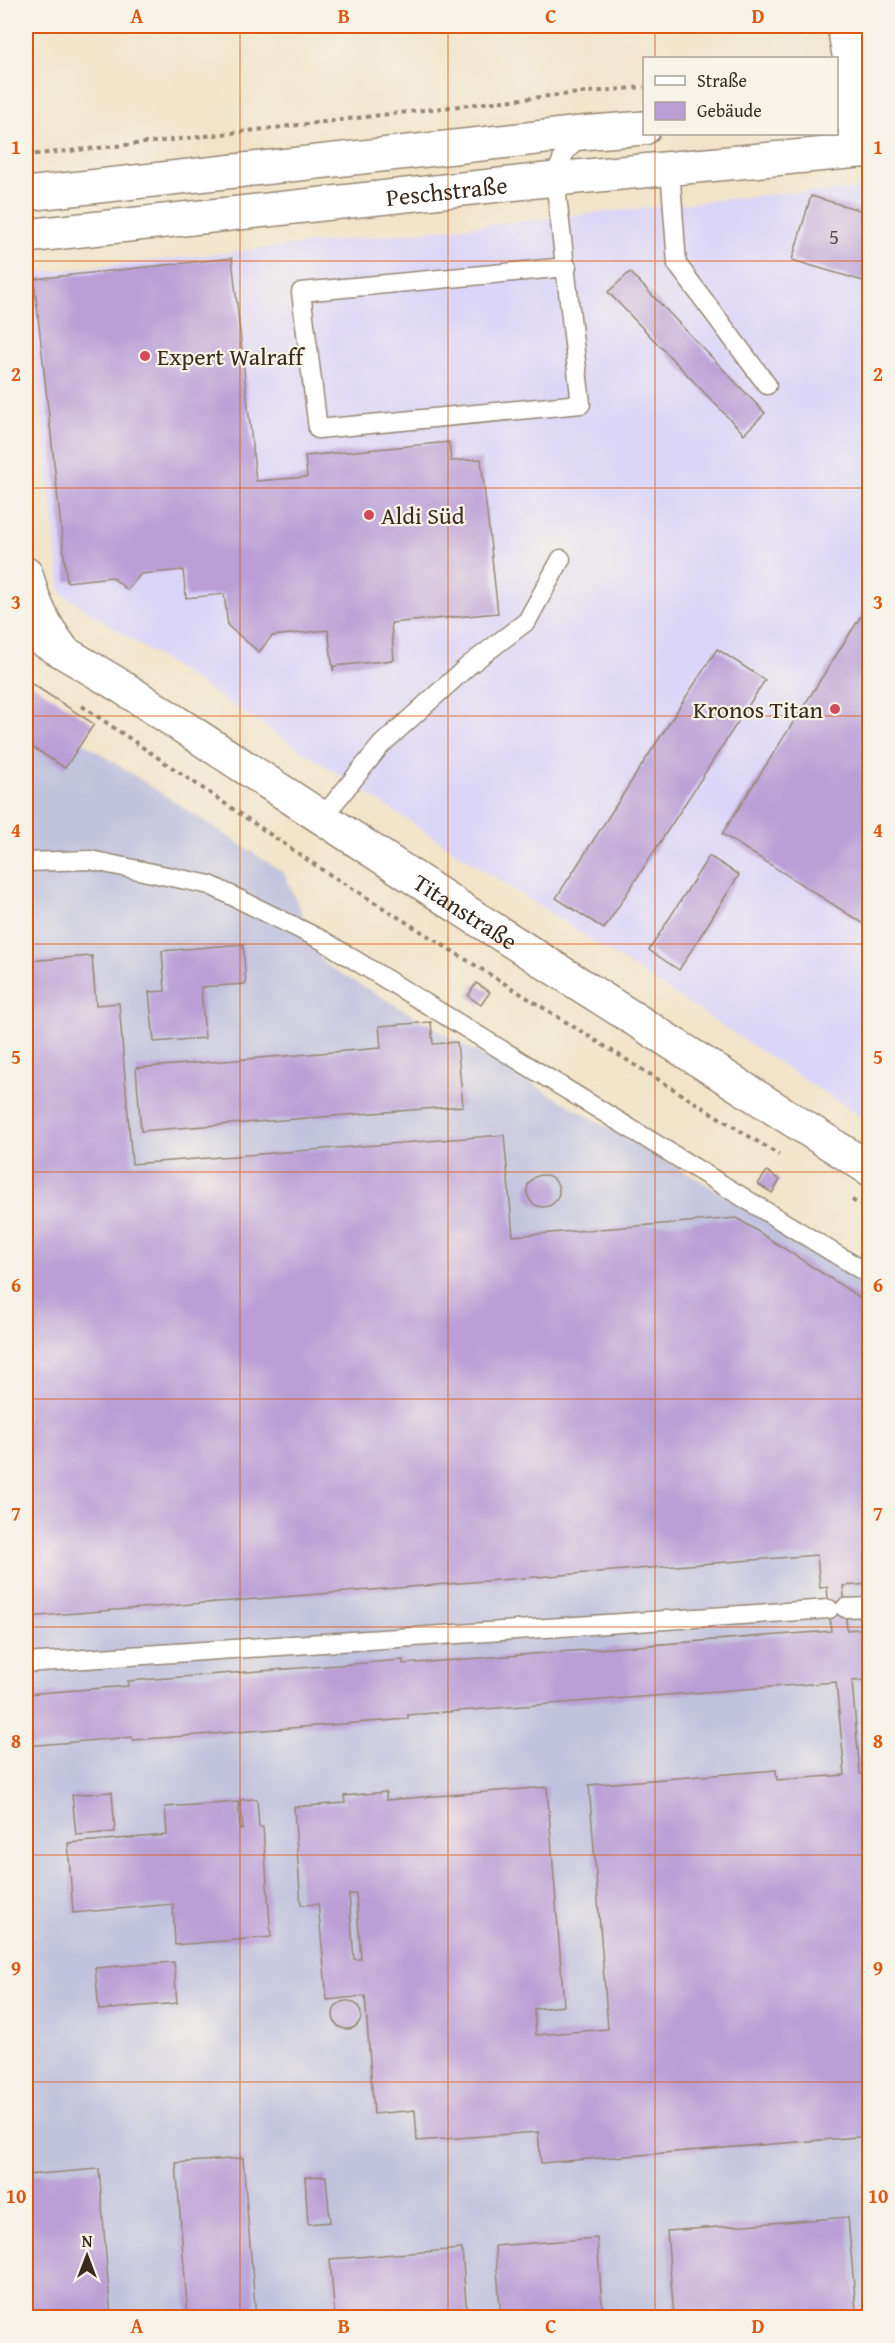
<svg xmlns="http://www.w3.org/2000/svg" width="895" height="2343" viewBox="0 0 895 2343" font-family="'Gentium Book Plus',serif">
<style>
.built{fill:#dbd6f7}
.industrial{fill:#c1c2dd}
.building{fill:#b99fd6;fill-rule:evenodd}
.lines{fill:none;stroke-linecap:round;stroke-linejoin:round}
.lane-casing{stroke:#968774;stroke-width:21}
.street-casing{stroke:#968774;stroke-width:36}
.secondary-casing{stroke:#968774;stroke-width:36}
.path{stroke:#968774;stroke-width:4;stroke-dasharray:4.5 4.5;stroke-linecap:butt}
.lane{stroke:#fff;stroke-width:18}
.street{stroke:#fff;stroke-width:33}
.secondary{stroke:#fff;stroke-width:33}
.grid{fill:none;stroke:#df570d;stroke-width:1.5;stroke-opacity:0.55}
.poi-dot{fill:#d1495b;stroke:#f7f3e8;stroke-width:2}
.labels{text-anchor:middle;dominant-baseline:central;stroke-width:4.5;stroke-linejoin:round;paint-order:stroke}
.number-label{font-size:21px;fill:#5a474c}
.street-label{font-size:24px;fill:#3b2a1e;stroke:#f7f3e8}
.poi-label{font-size:24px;fill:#3b2a1e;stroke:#f7f3e8;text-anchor:start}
.neatline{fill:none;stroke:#df570d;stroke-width:2}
.grid-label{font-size:20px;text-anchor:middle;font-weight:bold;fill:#df570d}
</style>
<rect width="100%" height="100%" fill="#f7f3e8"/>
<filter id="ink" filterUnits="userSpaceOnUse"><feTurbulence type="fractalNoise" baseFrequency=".0167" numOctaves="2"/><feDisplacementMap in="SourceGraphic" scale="12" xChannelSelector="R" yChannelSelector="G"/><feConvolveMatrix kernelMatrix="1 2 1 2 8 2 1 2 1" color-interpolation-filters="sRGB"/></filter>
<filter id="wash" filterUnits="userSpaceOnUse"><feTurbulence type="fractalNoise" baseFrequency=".008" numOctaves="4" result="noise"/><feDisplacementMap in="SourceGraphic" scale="24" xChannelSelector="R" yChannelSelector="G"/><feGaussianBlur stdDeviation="1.35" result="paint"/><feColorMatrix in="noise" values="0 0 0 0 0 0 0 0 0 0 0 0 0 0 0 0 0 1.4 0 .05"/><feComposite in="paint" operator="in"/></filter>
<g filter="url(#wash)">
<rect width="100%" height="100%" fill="#f1e4c9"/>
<!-- built -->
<path class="built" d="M869,189V1122L61,593L27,274L784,193Z"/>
<!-- industrial -->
<path class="industrial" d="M26,705L284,873L324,964L869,1278V2317H26Z"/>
<g id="blocks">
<!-- building -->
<g class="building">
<path d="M811,196L870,213V283L792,260Z"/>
<path d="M232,258L256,481L307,477L305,456L449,442L451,461L481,459L498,613L391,623L394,660L334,666L333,671L328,630L272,636L259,652L228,626L224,594L186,598L183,570L141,574L127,590L112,577L67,582L34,279Z"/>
<path d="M630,272L765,413L744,434L608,292Z"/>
<path d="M870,602V928L722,834Z"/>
<path d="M717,649L765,680L604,929L556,898Z"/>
<path d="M26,680L94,724L65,768L26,743Z"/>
<path d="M709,856L739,875L679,970L649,950Z"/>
<path d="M243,944L246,984L201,987L205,1038L154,1042L149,992L165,991L162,951Z"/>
<path d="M92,956L96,1005L119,1003L132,1164L504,1135L513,1236L737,1218L870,1304V1584L843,1586L847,1630L870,1628V1680L852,1681L860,1774L870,1773V2136L541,2163L538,2132L417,2141L415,2110L374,2114L365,1996L327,2000L318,1904L301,1905L294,1807L345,1803L344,1796L386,1792V1800L547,1787L564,2006L534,2009L536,2035L608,2029L589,1785L776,1770L777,1780L845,1775L836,1682L408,1715V1719L133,1740L132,1737L26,1746V1694L128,1686V1681L403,1660V1664L831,1631L827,1587L820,1588L817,1555L26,1617V961ZM349,1894H356L361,1959H354Z"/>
<path d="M476,983L490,992L481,1005L468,996Z"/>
<path d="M431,1022L433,1044L457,1042L463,1106L141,1131L136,1068L381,1048L379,1026Z"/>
<path d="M767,1171L780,1180L772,1193L758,1184Z"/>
<circle cx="543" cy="1191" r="16"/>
<path d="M112,1792L115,1832L76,1835L72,1795Z"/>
<path d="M257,1799L259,1827H263L271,1937L175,1945L173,1904L73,1913L68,1843L167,1835L165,1807L238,1802L240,1829H243L240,1800Z"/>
<path d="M174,1962L177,2003L99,2010L95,1968Z"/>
<circle cx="347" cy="2015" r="14"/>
<path d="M243,2158L256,2318H188L176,2163Z"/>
<path d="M99,2169L111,2318H26V2175Z"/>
<path d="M326,2176L330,2222L308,2224L305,2177Z"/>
<path d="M848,2217L856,2310L762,2318H674L667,2231Z"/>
<path d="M597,2238L603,2318H501L495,2246Z"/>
<path d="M462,2249L467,2318H335L330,2259Z"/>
</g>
</g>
</g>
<g filter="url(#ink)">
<use href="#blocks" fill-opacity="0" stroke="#968774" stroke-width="1.5"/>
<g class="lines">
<!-- lane casing -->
<g class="lane-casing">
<g id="lane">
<path d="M670,168L677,264L767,385"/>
<path d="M567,267L301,292L318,429L581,404L555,179L564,154L581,133"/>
<path d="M322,818L381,745L468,666L527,621L561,559"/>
<path d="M26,862L90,860L210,885L322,940L870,1275"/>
<path d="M845,1608L870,1607"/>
<path d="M26,1663L829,1609"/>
</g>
</g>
<!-- street casing -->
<g class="street-casing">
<path id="street" d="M844,26L853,78L856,151"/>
</g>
<!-- secondary casing -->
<g class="secondary-casing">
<g id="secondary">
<path d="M836,114L870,113"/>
<path d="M26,194L581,133L644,128"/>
<path id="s1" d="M26,236L555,179L870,150"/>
<path d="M26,574C34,604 42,623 61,648"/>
<path id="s2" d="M26,630L119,685L474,917L870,1169"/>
</g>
</g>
<!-- path -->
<g class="path">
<path d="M26,155C232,136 438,105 644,87"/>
<path d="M82,706L321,869L779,1155"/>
<path d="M852,1200L870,1211"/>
</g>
<!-- lane -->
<use href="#lane" class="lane"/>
<!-- street -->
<use href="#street" class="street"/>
<!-- secondary -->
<use href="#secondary" class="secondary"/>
</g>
</g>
<!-- grid -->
<path class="grid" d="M240,26V2318M448,26V2318M655,26V58M655,134V2318M26,261H870M26,488H870M26,716H870M26,944H870M26,1172H870M26,1399H870M26,1627H870M26,1855H870M26,2082H870"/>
<!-- markers -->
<g class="poi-dot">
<circle cx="145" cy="356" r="6"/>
<circle cx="369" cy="515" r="6"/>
<circle cx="835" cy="709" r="6"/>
</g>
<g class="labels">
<!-- number labels -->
<g class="number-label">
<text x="834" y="236">5</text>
</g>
<!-- street labels -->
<g class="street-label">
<text stroke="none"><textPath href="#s1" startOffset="423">Peschstraße</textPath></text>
<text stroke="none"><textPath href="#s2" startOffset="522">Titanstraße</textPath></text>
</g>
<!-- poi labels -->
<g class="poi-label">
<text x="157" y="356">Expert Walraff</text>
<text x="381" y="515">Aldi Süd</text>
<text x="823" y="709" text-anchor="end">Kronos Titan</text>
</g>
</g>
<!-- margin -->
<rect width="895" height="2343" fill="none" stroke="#f7f3e8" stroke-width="66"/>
<!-- legend -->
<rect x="643" y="57" width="195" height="78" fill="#f7f3e8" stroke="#aca397" stroke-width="1.5"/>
<rect x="655" y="76" width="30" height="9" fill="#ffffff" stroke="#aca397" stroke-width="1.5"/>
<text x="697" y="87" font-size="18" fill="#3b2a1e">Straße</text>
<rect x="655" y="102" width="30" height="18" fill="#b99fd6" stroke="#aca397" stroke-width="1.5"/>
<text x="697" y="117" font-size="18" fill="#3b2a1e">Gebäude</text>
<!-- north arrow -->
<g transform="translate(87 2256)" stroke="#f7f3e8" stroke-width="4.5" paint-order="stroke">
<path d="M0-4.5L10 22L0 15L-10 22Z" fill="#3b2a1e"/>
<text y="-9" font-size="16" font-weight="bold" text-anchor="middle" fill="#3b2a1e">N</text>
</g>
<rect x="33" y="33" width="829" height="2277" class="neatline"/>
<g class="grid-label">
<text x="137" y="23">A</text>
<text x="344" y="23">B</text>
<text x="551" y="23">C</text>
<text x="758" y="23">D</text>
<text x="16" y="154">1</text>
<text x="878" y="154">1</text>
<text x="16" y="381">2</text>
<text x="878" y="381">2</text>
<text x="16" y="609">3</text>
<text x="878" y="609">3</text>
<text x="16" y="837">4</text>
<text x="878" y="837">4</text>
<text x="16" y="1064">5</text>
<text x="878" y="1064">5</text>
<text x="16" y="1292">6</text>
<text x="878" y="1292">6</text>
<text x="16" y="1520">7</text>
<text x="878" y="1520">7</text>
<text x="16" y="1748">8</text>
<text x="878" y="1748">8</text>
<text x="16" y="1975">9</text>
<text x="878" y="1975">9</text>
<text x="16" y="2203">10</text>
<text x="878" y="2203">10</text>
<text x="137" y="2333">A</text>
<text x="344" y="2333">B</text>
<text x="551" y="2333">C</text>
<text x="758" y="2333">D</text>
</g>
</svg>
